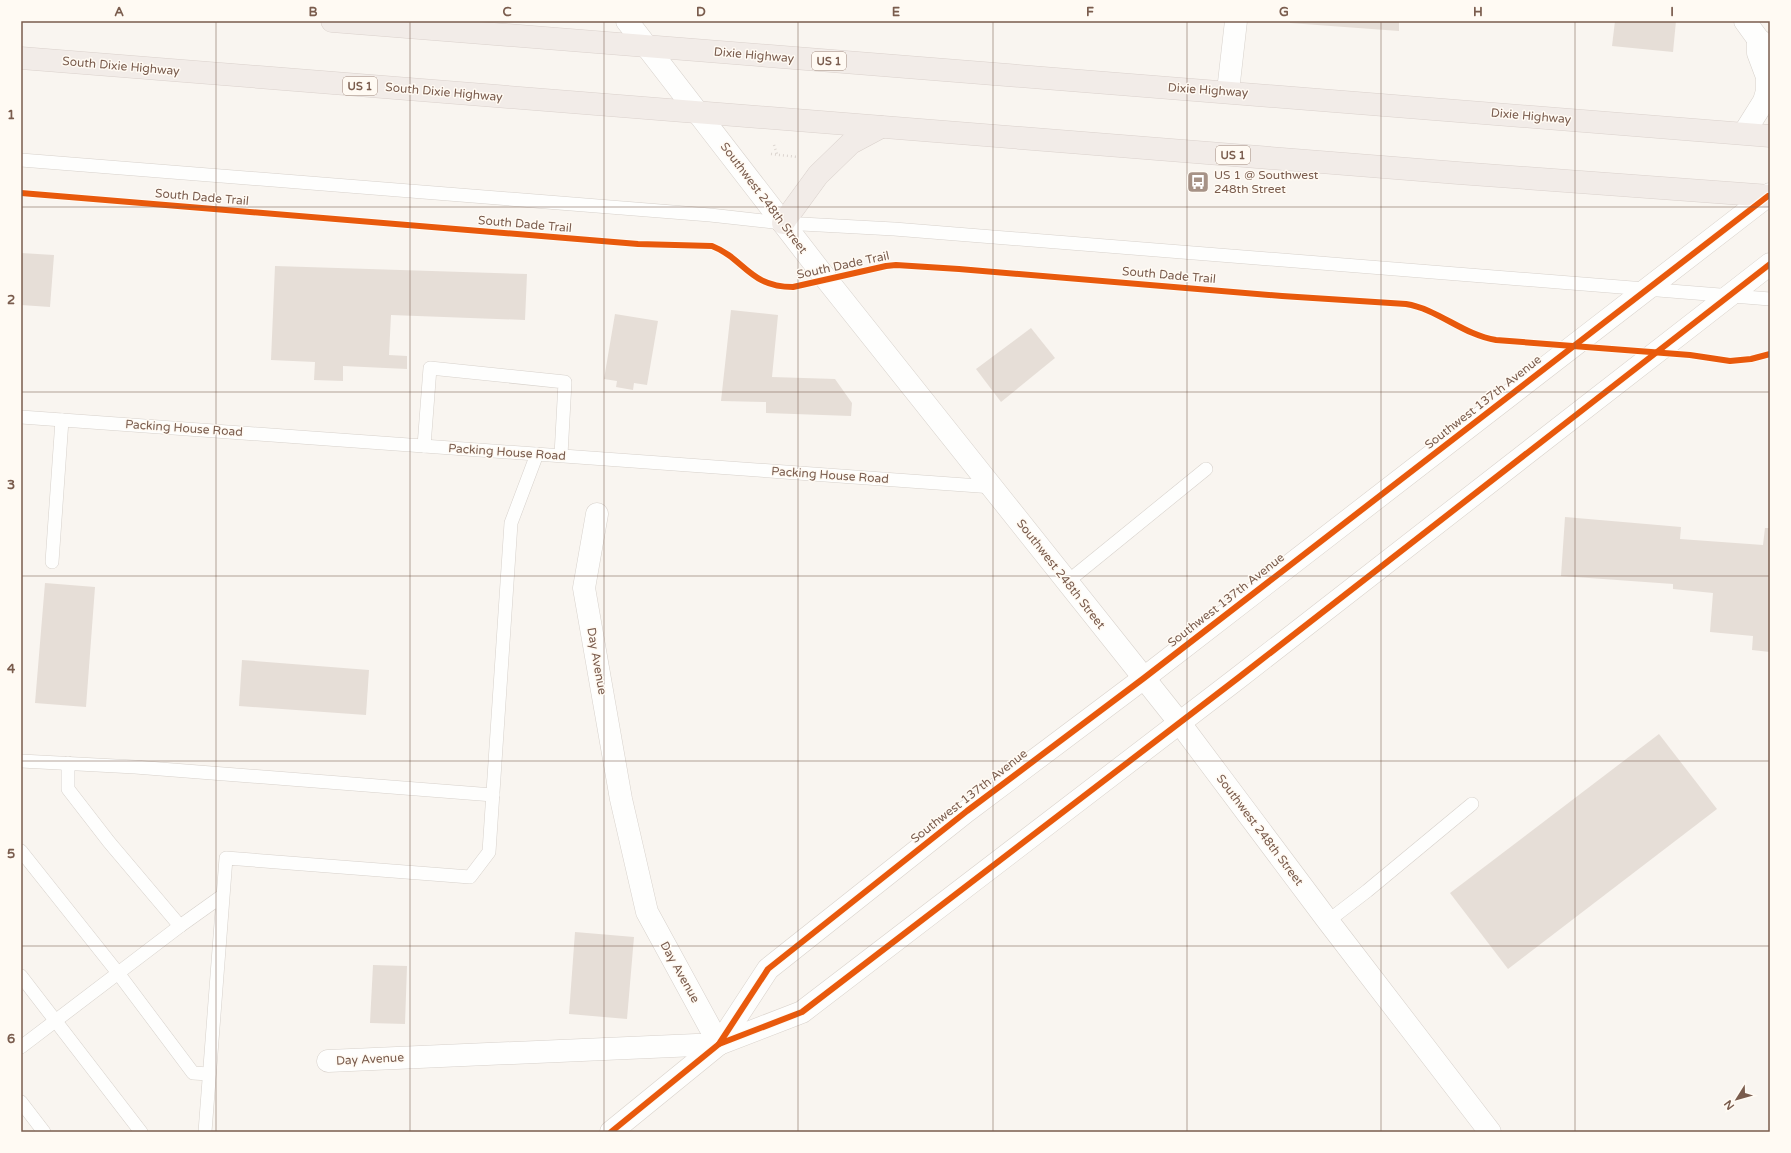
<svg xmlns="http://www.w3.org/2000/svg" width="1791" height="1153" viewBox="0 0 1791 1153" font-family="'Varela Round',sans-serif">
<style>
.building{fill:#e6ded7}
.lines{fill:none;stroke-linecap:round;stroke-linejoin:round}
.service-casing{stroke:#d7d1cb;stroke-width:14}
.minor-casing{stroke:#d7d1cb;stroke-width:23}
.tertiary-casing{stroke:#d7d1cb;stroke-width:23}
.secondary-casing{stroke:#d9d2cb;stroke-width:23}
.trunk-casing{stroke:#dad1cc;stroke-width:23}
.path{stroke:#dcd5d0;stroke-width:2.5;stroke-dasharray:1 3;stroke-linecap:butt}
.service{stroke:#fefefd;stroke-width:13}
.minor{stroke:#fefefd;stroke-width:22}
.tertiary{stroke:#fefefd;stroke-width:22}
.secondary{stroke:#fefefd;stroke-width:22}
.trunk{stroke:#f2ece8;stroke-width:22}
.cycleway-casing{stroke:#fffaf3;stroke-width:8}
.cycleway{stroke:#e8590c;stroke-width:6}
.grid{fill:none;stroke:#7a5c4d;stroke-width:1;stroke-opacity:0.55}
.labels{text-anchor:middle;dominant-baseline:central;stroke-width:3;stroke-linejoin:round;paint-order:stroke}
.shield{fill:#fffaf3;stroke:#a28b7f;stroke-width:1}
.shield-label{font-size:11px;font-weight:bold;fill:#7a5c4d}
.street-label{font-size:12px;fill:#7a5c4d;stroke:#fffaf3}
.poi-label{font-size:12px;fill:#7a5c4d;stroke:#fffaf3;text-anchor:start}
.neatline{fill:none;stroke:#7a5c4d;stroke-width:1.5}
.grid-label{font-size:13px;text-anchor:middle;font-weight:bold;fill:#7a5c4d}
</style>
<rect width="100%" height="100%" fill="#f9f5f0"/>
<!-- building -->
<g class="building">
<path d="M1290,21H1399V31L1290,23Z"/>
<path d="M1615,21H1676L1673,52L1612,46Z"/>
<path d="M21,253L54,255L50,307L21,305Z"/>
<path d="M275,266L527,274L525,320L391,315L389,355L407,356V369L343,366V381L314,380L315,362L271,360Z"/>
<path d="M731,310L778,315L772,377L835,379L852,403L851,416L766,413V402L721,401Z"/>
<path d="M615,314L658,321L647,385L634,383L633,390L616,387L617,381L604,379Z"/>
<path d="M1031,328L1055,358L1001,402L976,369Z"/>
<path d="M1565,517L1681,527L1680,539L1763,545L1765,528H1770V652L1752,650L1753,636L1710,632L1713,593L1673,589V584L1561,576Z"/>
<path d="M45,583L95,587L86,707L35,703Z"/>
<path d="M242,660L369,670L366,715L239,706Z"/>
<path d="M1659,734L1717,809L1508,969L1450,893Z"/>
<path d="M575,932L634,937L627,1019L569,1014Z"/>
<path d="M373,965L407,966L405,1024L370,1023Z"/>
</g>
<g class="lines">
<!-- service casing -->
<g class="service-casing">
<g id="service">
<path d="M21,160L710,215L783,223L894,229L1770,299"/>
<path d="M21,417L993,487"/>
<path d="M424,446L430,368L565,382L561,455"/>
<path d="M52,562L62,420"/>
<path d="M1067,582L1206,469"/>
<path d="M21,761L135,767L493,795"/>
<path d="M68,763V789L109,842L180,926"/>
<path d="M21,851L118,973L193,1073L209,1074"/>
<path d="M1328,921L1367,891L1472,804"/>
<path d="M21,976L141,1132"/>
<path d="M21,1047L180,926L222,896"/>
<path d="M21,1102L44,1132"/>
<path d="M205,1132L226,858L470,877L489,852L511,523L537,454"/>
</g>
</g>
<!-- minor casing -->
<g class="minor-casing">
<g id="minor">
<path d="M1745,21L1758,39L1770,48"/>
<path d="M1228,91L1236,21"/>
<path d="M1744,133L1764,101L1767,91V77L1758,53V39"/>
<path d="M328,1061L719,1044L647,912L621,799L584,588L597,514"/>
</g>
</g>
<!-- tertiary casing -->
<g class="tertiary-casing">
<path id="tertiary" d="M627,21L827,280L1179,722L1328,921L1490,1132"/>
</g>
<!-- secondary casing -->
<g class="secondary-casing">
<g id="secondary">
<path d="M719,1044L802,1012L1238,678L1770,264"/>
<path d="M611,1132L719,1044L768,969L967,811L1144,678L1770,194"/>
</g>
</g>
<!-- trunk casing -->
<g class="trunk-casing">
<g id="trunk">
<path d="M332,21L1770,136"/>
<path d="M21,58L1458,173L1770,196"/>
<path d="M783,223L818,175L851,143L881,127"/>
</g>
</g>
<!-- path -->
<g class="path">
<path d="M774,145L777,154"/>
<path d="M771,154L798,157"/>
</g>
<!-- service -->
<use href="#service" class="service"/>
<!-- minor -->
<use href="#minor" class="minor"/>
<!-- tertiary -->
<use href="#tertiary" class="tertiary"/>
<!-- secondary -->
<use href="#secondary" class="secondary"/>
<!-- trunk -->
<use href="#trunk" class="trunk"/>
<!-- cycleway casing -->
<g class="cycleway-casing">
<g id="cycleway">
<path d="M21,193L638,244L712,246C745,259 749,287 793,287L886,266L896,265L959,269L1282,296L1406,304C1438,309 1463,335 1496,340L1690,355L1730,361L1751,359L1770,354"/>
<path d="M719,1044L802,1012L1238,678L1770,264"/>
<path d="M611,1132L719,1044L768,969L967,811L1144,678L1768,196"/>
</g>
</g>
<!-- cycleway -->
<use href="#cycleway" class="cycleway"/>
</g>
<!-- grid -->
<path class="grid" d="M216,21V1132M410,21V1132M604,21V1132M798,21V1132M993,21V1132M1187,21V1132M1381,21V1132M1575,21V1132M21,207H1770M21,392H1770M21,576H1770M21,761H1770M21,946H1770"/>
<!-- icons -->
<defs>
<g id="bus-square" transform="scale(1.15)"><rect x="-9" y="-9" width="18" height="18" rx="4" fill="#a69286" stroke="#fffaf3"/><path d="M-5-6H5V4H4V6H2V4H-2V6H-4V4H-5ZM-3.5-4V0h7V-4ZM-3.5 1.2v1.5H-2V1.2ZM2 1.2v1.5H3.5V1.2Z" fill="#fff"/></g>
</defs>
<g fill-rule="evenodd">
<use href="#bus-square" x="1198" y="182"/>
</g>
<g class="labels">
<!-- shield labels -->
<g class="shield">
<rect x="812" y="52" width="34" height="18" rx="3"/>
<rect x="343" y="77" width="34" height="18" rx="3"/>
<rect x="1216" y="146" width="34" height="18" rx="3"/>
</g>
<g class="shield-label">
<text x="829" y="61">US 1</text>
<text x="360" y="86">US 1</text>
<text x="1233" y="155">US 1</text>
</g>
<!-- street labels -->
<g class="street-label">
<text transform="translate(754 55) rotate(5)">Dixie Highway</text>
<text transform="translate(121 66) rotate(5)">South Dixie Highway</text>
<text transform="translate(1208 90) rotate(4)">Dixie Highway</text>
<text transform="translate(444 92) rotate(5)">South Dixie Highway</text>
<text transform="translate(1531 116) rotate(5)">Dixie Highway</text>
<text transform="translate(202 197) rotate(5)">South Dade Trail</text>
<text transform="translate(764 198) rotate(53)">Southwest 248th Street</text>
<text transform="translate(525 224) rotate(5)">South Dade Trail</text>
<text transform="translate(843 265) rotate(-12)">South Dade Trail</text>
<text transform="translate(1169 275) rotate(5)">South Dade Trail</text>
<text transform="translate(1483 402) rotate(-38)">Southwest 137th Avenue</text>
<text transform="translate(184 428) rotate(4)">Packing House Road</text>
<text transform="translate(507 452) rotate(4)">Packing House Road</text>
<text transform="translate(830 475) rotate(4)">Packing House Road</text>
<text transform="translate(1061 574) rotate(52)">Southwest 248th Street</text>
<text transform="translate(1226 600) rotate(-38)">Southwest 137th Avenue</text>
<text transform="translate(597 661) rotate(80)">Day Avenue</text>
<text transform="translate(969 796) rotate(-38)">Southwest 137th Avenue</text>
<text transform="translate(1260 830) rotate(53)">Southwest 248th Street</text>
<text transform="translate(680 972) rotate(61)">Day Avenue</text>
<text transform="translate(370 1059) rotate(-3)">Day Avenue</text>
</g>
<!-- poi labels -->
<g class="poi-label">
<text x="1214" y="175">US 1 @ Southwest<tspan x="1214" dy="14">248th Street</tspan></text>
</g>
</g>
<!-- border -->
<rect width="1791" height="1153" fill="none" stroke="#fffaf3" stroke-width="44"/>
<!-- north arrow -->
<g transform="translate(1737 1099) rotate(233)" stroke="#fffaf3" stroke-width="3" paint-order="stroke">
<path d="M0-3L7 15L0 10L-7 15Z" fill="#7a5c4d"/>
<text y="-6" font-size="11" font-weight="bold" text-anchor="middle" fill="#7a5c4d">N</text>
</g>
<rect x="22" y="22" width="1747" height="1109" class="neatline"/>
<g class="grid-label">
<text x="119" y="16">A</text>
<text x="313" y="16">B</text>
<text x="507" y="16">C</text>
<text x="701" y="16">D</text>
<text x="896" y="16">E</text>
<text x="1090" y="16">F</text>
<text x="1284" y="16">G</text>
<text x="1478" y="16">H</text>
<text x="1672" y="16">I</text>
<text x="11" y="119">1</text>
<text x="11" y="304">2</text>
<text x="11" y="489">3</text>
<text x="11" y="673">4</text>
<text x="11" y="858">5</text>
<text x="11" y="1043">6</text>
</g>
</svg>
